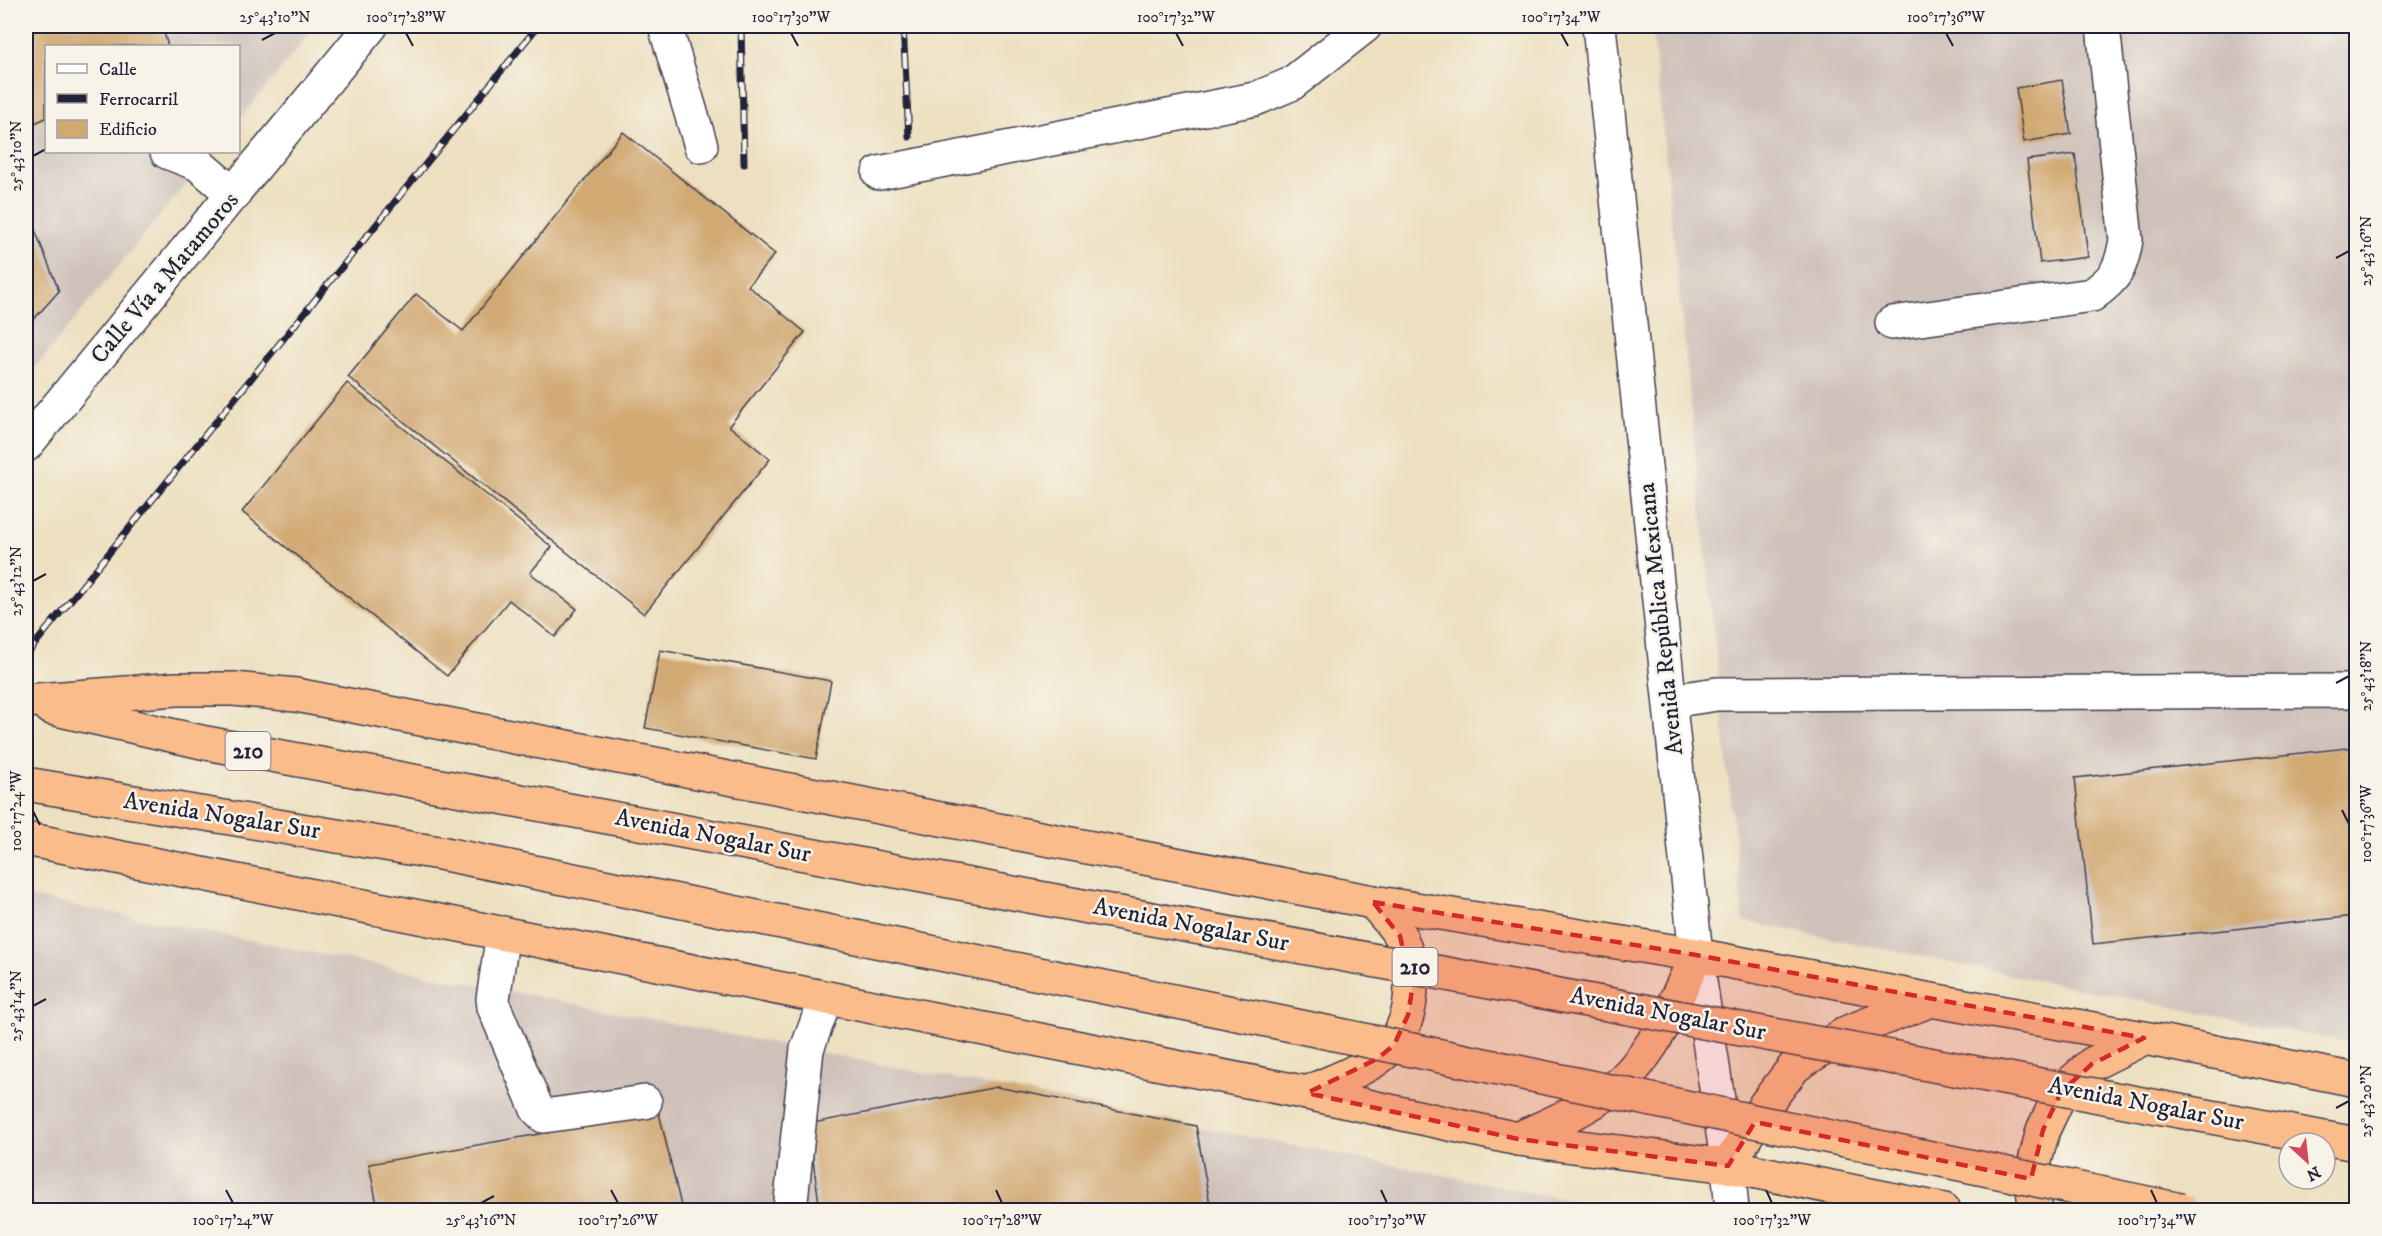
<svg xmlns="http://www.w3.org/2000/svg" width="2382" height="1236" viewBox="0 0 2382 1236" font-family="'IM FELL DW Pica',serif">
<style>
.industrial{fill:#cec1b9}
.building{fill:#d1a973}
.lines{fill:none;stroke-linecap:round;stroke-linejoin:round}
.minor-casing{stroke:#403e4f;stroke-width:36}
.highway-casing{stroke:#403e4f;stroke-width:36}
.minor{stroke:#fff;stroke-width:33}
.highway{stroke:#fabc8b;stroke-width:33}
.rail-casing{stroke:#22223b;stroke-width:7}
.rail{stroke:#f7f3e8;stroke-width:4.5;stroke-dasharray:14;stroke-linecap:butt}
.highway-bridge-casing{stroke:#403e4f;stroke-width:36;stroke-linecap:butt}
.highway-bridge{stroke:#fabc8b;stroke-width:33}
.marked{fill:#d62828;fill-opacity:0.2;stroke:#d62828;stroke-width:4.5;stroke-dasharray:12 8;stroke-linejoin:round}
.ticks{fill:none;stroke:#22223b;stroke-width:2}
.labels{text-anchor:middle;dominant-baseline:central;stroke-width:5;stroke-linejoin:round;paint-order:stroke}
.shield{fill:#f7f3e8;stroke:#62616f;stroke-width:1.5}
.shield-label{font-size:22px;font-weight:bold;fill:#22223b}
.street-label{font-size:24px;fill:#22223b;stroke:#f7f3e8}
.neatline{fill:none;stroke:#22223b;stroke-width:2}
.ticks-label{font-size:15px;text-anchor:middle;fill:#22223b}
</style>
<rect width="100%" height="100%" fill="#f7f3e8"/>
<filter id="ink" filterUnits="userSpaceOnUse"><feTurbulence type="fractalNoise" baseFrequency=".0167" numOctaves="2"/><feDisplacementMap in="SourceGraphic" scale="12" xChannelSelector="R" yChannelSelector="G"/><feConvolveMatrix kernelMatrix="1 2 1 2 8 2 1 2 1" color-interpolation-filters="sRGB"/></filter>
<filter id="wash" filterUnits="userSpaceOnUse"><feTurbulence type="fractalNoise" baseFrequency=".008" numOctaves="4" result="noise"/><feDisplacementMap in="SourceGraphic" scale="24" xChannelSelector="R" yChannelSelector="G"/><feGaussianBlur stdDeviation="1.35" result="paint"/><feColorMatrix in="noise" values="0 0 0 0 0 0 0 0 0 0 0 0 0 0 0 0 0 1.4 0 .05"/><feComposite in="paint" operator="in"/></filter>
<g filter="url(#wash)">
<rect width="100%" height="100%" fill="#ede0c0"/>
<!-- industrial -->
<g class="industrial">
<path d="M26,26H316L239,120L238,46H46V152H212L26,379Z"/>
<path d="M1652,26H2356V1044L1743,921Z"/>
<path d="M26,896L1580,1202L1525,1210H26Z"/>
</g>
<g id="blocks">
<!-- building -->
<g class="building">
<path d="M26,26H162L168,46H46V118L26,127Z"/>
<path d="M2062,80L2071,134L2024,142L2016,88Z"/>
<path d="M623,132L775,254L748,286L805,332L729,426L770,459L644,614L348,377L416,294L463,331Z"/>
<path d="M2075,154L2088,257L2040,263L2027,160Z"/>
<path d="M26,207L59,291L26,328Z"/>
<path d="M347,383L552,547L530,573L577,609L555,637L509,600L447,676L242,512Z"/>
<path d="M660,650L831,681L816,759L645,728Z"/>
<path d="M2356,747V916L2093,944L2075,778Z"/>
<path d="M997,1087L1196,1126L1211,1210H820L808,1124Z"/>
<path d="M659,1113L682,1210H378L369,1164Z"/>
</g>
</g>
</g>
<g filter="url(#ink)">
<use href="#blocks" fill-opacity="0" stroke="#403e4f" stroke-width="1.5"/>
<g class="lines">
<!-- minor casing -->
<g class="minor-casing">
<g id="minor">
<path d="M665,26L701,146"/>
<path d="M1599,26L1696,955L1728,1166L1732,1210"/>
<path d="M167,152L198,164L234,195"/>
<path d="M879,173L1255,99L1291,84L1365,26"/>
<path d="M1892,323L2092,295C2116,278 2121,269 2126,240L2103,26"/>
<path d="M26,445L371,26"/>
<path d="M1670,701L1717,694L2356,691"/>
<path d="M503,933L493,999L494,1007L537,1109L544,1116L645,1102"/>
<path d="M790,1210L807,1049L826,998"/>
</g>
</g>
<!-- highway casing -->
<g class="highway-casing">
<g id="highway">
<path d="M26,701L176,689H234L296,695L1373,902L1696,955L1931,1000L2144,1038L2356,1080"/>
<path d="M51,708L206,743L473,792"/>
<path d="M26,784L445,854"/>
<path d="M26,839L1307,1093L1518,1139L1728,1166L1944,1210"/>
<path d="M1307,1093C1330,1082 1357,1073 1377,1059C1415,1032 1418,978 1401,938C1395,926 1382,913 1373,902"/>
<path d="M1518,1139C1553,1122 1593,1107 1622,1081C1657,1048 1677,998 1696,955"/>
<path d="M1728,1166L1765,1105L1795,1066L1848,1032L1931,1000"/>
<path d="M2036,1210L2031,1177L2043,1130L2061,1092L2092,1064L2144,1038"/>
</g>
</g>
<!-- minor -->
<use href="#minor" class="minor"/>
<!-- highway -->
<use href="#highway" class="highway"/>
<!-- rail casing -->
<g class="rail-casing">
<g id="rail">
<path d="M741,26L744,164"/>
<path d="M903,26L909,137"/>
<path d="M26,655L538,26"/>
</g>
</g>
<!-- rail -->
<use href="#rail" class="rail"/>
<!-- highway-bridge casing -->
<g class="highway-bridge-casing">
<g id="highway-bridge">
<path d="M473,792L2356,1144"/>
<path d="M445,854L1282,1023L2181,1210"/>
</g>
</g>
<!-- highway-bridge -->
<use href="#highway-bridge" class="highway-bridge"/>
</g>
</g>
<!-- marked area -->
<path class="marked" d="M1373,902L1696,955L2144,1038L2092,1064L2061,1092L2043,1130L2031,1179L1755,1122L1728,1166L1518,1139L1307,1093L1377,1059L1394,1045L1408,1015L1412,990L1400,936Z"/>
<!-- ticks -->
<path class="ticks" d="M406,33L413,46M791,33L798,46M1176,33L1183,46M1561,33L1568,46M1946,33L1953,46M262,40L275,33M33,156L46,149M2336,258L2349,251M33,581L46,574M2336,683L2349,676M2342,810L2349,824M33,811L40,825M33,1006L46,999M2336,1108L2349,1101M226,1190L233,1203M611,1190L618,1203M996,1190L1002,1203M1381,1190L1387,1203M1766,1190L1772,1203M2151,1190L2157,1203M481,1203L494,1196"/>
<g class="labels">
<!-- shield labels -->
<g class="shield">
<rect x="225.5" y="732" width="45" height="38" rx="4.5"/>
<rect x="1392.5" y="948" width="45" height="38" rx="4.5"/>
</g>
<g class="shield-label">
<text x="248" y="751">210</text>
<text x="1415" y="967">210</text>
</g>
<!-- street labels -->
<g class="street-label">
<text transform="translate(165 278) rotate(-50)">Calle Vía a Matamoros</text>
<text transform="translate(1661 619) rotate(-96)">Avenida República Mexicana</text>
<text transform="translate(222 816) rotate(9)">Avenida Nogalar Sur</text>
<text transform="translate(713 836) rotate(11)">Avenida Nogalar Sur</text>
<text transform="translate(1191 925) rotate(11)">Avenida Nogalar Sur</text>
<text transform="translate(1668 1014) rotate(11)">Avenida Nogalar Sur</text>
<text transform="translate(2146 1104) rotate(11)">Avenida Nogalar Sur</text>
</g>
</g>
<!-- margin -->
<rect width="2382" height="1236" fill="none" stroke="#f7f3e8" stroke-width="66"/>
<!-- legend -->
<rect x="45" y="45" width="195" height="108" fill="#f7f3e8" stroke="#a29fa3" stroke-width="1.5"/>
<rect x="57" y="64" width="30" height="9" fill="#ffffff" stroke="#a29fa3" stroke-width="1.5"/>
<text x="99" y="75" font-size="18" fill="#22223b">Calle</text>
<rect x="57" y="94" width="30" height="9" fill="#22223b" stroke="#a29fa3" stroke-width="1.5"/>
<text x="99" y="105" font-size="18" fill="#22223b">Ferrocarril</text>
<rect x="57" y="120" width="30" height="18" fill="#d1a973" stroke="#a29fa3" stroke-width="1.5"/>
<text x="99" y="135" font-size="18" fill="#22223b">Edificio</text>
<!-- north arrow -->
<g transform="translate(2307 1161) rotate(153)"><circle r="28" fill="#f7f3e8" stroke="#a29fa3" stroke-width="1.5"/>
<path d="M0-4.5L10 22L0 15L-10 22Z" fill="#d1495b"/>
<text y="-9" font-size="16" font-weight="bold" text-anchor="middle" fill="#22223b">N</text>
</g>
<rect x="33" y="33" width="2316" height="1170" class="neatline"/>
<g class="ticks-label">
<text x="275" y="22">25°43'10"N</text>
<text x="406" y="22">100°17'28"W</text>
<text x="791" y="22">100°17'30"W</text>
<text x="1176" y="22">100°17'32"W</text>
<text x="1561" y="22">100°17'34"W</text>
<text x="1946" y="22">100°17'36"W</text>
<text transform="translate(16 156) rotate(-90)" y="5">25°43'10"N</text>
<text transform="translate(2366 251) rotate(-90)" y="5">25°43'16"N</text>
<text transform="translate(16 581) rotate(-90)" y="5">25°43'12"N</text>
<text transform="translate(2366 676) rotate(-90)" y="5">25°43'18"N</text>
<text transform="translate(16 811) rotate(-90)" y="5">100°17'24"W</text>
<text transform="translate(2366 824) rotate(-90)" y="5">100°17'36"W</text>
<text transform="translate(16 1006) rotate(-90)" y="5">25°43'14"N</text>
<text transform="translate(2366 1101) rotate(-90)" y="5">25°43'20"N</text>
<text x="233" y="1225">100°17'24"W</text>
<text x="481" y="1225">25°43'16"N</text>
<text x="618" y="1225">100°17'26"W</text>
<text x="1002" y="1225">100°17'28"W</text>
<text x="1387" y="1225">100°17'30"W</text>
<text x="1772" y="1225">100°17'32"W</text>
<text x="2157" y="1225">100°17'34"W</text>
</g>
</svg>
